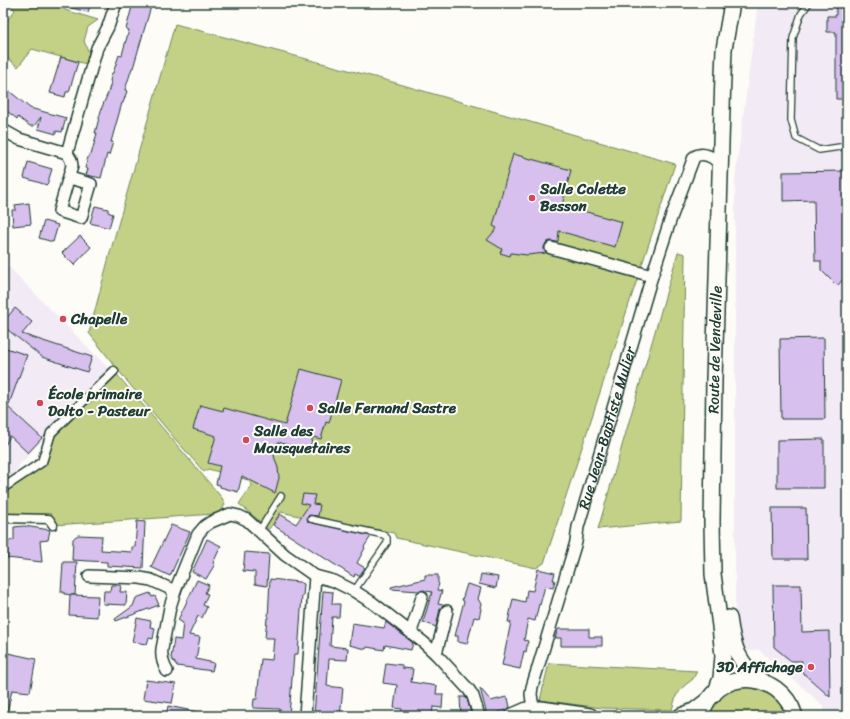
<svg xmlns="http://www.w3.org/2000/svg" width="850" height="719" viewBox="0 0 850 719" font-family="Sriracha,sans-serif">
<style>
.built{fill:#f2eaf4}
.green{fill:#c3d186;stroke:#71875d}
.building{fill:#d7bfee;stroke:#1f3d34}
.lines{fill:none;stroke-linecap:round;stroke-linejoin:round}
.service-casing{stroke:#1f3d34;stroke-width:8}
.pedestrian-casing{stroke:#1f3d34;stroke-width:11}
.minor-casing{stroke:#1f3d34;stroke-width:14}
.secondary-casing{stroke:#1f3d34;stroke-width:18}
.service{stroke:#fdfcf7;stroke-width:5.5}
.pedestrian{stroke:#fdfcf7;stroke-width:8}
.minor{stroke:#fdfcf7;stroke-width:11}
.secondary{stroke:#fdfcf7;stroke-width:15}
.poi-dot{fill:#d1495b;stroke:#fdfcf7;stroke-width:1.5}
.labels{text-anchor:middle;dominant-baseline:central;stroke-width:4;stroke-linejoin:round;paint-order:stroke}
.poi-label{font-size:15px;font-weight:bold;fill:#1f3d34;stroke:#fdfcf7;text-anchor:start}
.street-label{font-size:15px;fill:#1f3d34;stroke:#fdfcf7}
</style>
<rect width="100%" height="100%" fill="#fdfcf7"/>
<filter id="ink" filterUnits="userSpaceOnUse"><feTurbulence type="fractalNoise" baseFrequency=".025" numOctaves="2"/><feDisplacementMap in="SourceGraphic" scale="8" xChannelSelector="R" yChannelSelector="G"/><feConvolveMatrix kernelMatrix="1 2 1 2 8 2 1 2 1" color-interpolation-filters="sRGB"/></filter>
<g filter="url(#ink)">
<!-- built -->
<g class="built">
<path d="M758,3H847V716H824V706L758,649L745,652L735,634V179Z"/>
<path d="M3,261L110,370L46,436L19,465L15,477L3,485Z"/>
</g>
<!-- green -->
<g class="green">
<path d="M8,3H60L65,10L98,20L88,27L84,41L89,53L86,64L32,49L18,67L3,54V26L15,10Z"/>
<path d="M175,24L382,79L675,164L544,563L536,568L396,538L394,533L332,520L299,516L281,512L269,529L239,504L252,485L248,480L208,469L204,472C164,427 126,381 89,333L110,253Z"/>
<path d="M678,252L685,254L681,521L598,529Z"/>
<path d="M114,371L222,498L225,504L221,512L213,514L145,519L53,525L49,519L3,518V488L42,462L51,433Z"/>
<path d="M549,663L697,671L693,679L684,686L676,696L672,710L602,708L540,700Z"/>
<path d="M743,687H756L768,692L782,704L787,716H708C717,697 723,693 743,687Z"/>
</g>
<!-- building -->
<g class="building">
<path d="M65,3H91L88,12L64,6Z"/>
<path d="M133,3H152L133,68H132L125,90L127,91L123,103H122L116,124L111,142H113L109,155L107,154L101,178L86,175L88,169L85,168L89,154L91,155L97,133H95L102,107L108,93L111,82L110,81L112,73H113L119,55L122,56L123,51L129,30L126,29Z"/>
<path d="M836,5H847V99H836V32H827V16H836Z"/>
<path d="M61,57L78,62L69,92H66L65,97L50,93Z"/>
<path d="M8,90L30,108L66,118L62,132L56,131V134L38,129L41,117L34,126H30L18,117L17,119L3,108V97Z"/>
<path d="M513,154L571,170L562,205L622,222L615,247L559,231L558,241L557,242L550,241L546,243L544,247V250L546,253L527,255L511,253L510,256L500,253L502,249L487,240L497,228L493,226Z"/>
<path d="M28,162L52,169L47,185L24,178Z"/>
<path d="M847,171V275L837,286L821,270V261H815L814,200L783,201V172Z"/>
<path d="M29,203L31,224L13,226L12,210H16L15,205Z"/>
<path d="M95,206L108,209V212L113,214L109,228L90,223Z"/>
<path d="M44,221L58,225L53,242L39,238Z"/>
<path d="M80,236L91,247L74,265L62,253Z"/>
<path d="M15,308L32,322L22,334L92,357L87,372L42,357L3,326V322Z"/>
<path d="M824,338L825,419H781L780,339Z"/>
<path d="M3,347L27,355L8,407L42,438L28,453L10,436L3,449Z"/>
<path d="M301,369L341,380L329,423L326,422L321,439L313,437L309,451L278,442L274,456L278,468L279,478L275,493L242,476L238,492L220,487V485L216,484L220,466L208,463L216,436L193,429L200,405L223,411L224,408L285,425Z"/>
<path d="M824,439V488H777V440Z"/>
<path d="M303,494L315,495L313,504L320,505L318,516L309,515L307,518L308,522L371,536L364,547L365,548L357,563L365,568L359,576L355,574L354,577L273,525L280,514L296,524L309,505L301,503Z"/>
<path d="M772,508H806L807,559H773Z"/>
<path d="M137,521L145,522L143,568L107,566V562L72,560L73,539L75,537L78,535L102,536L101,550L132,552V547H135Z"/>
<path d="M171,525L190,532L170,576L151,567Z"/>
<path d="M24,526L50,530L48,540L40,541L42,562L7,558L8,541L14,540V527Z"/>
<path d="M207,539L221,546L213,563L215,564L206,579L192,572Z"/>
<path d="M245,552L269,554L267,586L255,584V572L243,571Z"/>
<path d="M63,562H77L75,595L64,594V592H61Z"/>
<path d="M538,569L555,573L553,580H555L553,588L545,586L540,605L539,604L535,621L528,619L524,640L528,641L526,652L524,651L520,669L502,665L511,622H508L513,599L525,602L527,590L533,591Z"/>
<path d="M481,574L498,577L496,588L479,584Z"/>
<path d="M425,575H438V583L439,584L437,590L442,591L438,604L443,605L440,609L436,627L423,622L432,592L426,591L424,590L419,591L391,589V587L425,579Z"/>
<path d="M270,579L299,582L304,584L303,596L302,595L298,654H294L289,716H280V709L253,708L254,699H257L261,659L272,660L274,638H265L267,618H268Z"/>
<path d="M197,580L209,585L205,593L208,594L203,605L207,607L202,618L198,616L189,635L200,637L196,659L214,663L212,671L177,666L171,658L174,639L181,640L183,623L178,620Z"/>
<path d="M467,584L481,588L478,599L481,604L480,607L481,609L479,618L474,617L467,644L458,642V636H455L464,601L462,600Z"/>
<path d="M111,585H121L120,592H127L126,605L103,604L104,591H110Z"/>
<path d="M773,585H801L802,632L829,631L830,697L802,672V661H791L774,647Z"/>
<path d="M323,591L333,592L332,604H340L339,617H332L330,646L348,648L347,660L329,659L327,686L343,688L340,716H314Z"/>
<path d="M150,593L152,597L155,596L159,605L116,621L115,619L133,606L136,598Z"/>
<path d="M70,595L98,596L97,617L69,615Z"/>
<path d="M137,618L151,621L150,627L155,628L153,639L149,638L147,644L132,642Z"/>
<path d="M386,622L413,643L411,650L385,645L384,650L367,647L366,649L349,645L352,623L384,628Z"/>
<path d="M558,629H589V637H602V646H561V638H555Z"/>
<path d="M3,652L36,659L30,692L12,690L7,713L3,712Z"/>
<path d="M386,663L402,665V668L413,669L411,682L437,686L436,694H443L442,708L433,707L432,716H401L402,709L394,708L397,685L383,683Z"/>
<path d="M146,680L176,684L172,703L143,699Z"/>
<path d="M480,688L491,701L506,697V698H508L510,707L506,710L487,715Z"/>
<path d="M460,697H465L467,699L470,709V716H461Z"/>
<path d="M168,706L198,712V716H166Z"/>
</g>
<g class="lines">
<!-- service casing -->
<g class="service-casing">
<g id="service">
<path d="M809,3L801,14L793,38L791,120L796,138L819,150L847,146"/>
<path d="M311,519L384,535L387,538V543L354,591"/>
<path d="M259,531L281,496"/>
</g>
</g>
<!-- pedestrian casing -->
<g class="pedestrian-casing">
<g id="pedestrian">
<path d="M3,488L42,462L51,433L114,371"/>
<path d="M3,518L49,519L53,525"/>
</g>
</g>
<!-- minor casing -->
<g class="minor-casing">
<g id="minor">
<path d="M3,130L19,139L67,153"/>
<path d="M70,178L91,184L81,218L59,211L72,166L71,160L67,153L97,48L108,27L116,3"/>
<path d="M551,248L652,276"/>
<path d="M89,576L140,578L151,580L175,591"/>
<path d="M411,632L422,597"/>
<path d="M436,654L447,611"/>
<path d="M167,671C163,664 161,657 162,649L170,607L175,591L198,534L205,526L211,522L230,514L239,516L247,520L285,555L315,576L334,581L354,591L373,603L423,642L436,654L469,690L473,696L479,716"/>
<path id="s1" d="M533,709L531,694L532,687L576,542L578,527L652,276L671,218L694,157C703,151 713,157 720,164"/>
<path d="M305,716L315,576"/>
</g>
</g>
<!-- secondary casing -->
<g class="secondary-casing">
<g id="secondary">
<path d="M729,618C733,648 738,664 764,683"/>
<path id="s2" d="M713,695L717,689L721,678L723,656L720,626L713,574L712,522L714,380L723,75L724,49L732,3"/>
<path d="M513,716L527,710L541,709L590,716"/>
<path d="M681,716L694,711L707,701"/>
<path d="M701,716C714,667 780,668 795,716"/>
</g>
</g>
<!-- service -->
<use href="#service" class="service"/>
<!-- pedestrian -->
<use href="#pedestrian" class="pedestrian"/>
<!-- minor -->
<use href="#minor" class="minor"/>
<!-- secondary -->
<use href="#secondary" class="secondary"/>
</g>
</g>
<!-- markers -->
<g class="poi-dot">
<circle cx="532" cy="198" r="4"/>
<circle cx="63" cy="319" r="4"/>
<circle cx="40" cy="403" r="4"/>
<circle cx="310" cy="408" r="4"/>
<circle cx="246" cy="440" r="4"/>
<circle cx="811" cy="667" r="4"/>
</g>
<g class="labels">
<!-- poi labels -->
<g class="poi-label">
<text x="540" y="189">Salle Colette<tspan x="540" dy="17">Besson</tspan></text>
<text x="71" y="319">Chapelle</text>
<text x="48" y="394">École primaire<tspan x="48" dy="17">Dolto - Pasteur</tspan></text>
<text x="318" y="408">Salle Fernand Sastre</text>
<text x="254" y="431">Salle des<tspan x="254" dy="17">Mousquetaires</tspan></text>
<text x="803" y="667" text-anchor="end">3D Affichage</text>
</g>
<!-- street labels -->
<g class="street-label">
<text stroke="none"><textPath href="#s2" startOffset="348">Route de Vendeville</textPath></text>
<text stroke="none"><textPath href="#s1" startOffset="292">Rue Jean-Baptiste Mulier</textPath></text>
</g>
</g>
<!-- margin -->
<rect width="850" height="719" fill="none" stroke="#fdfcf7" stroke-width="16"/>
<rect x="8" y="8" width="834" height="703" fill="none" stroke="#1f3d34" stroke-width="1.5" filter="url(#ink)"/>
</svg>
